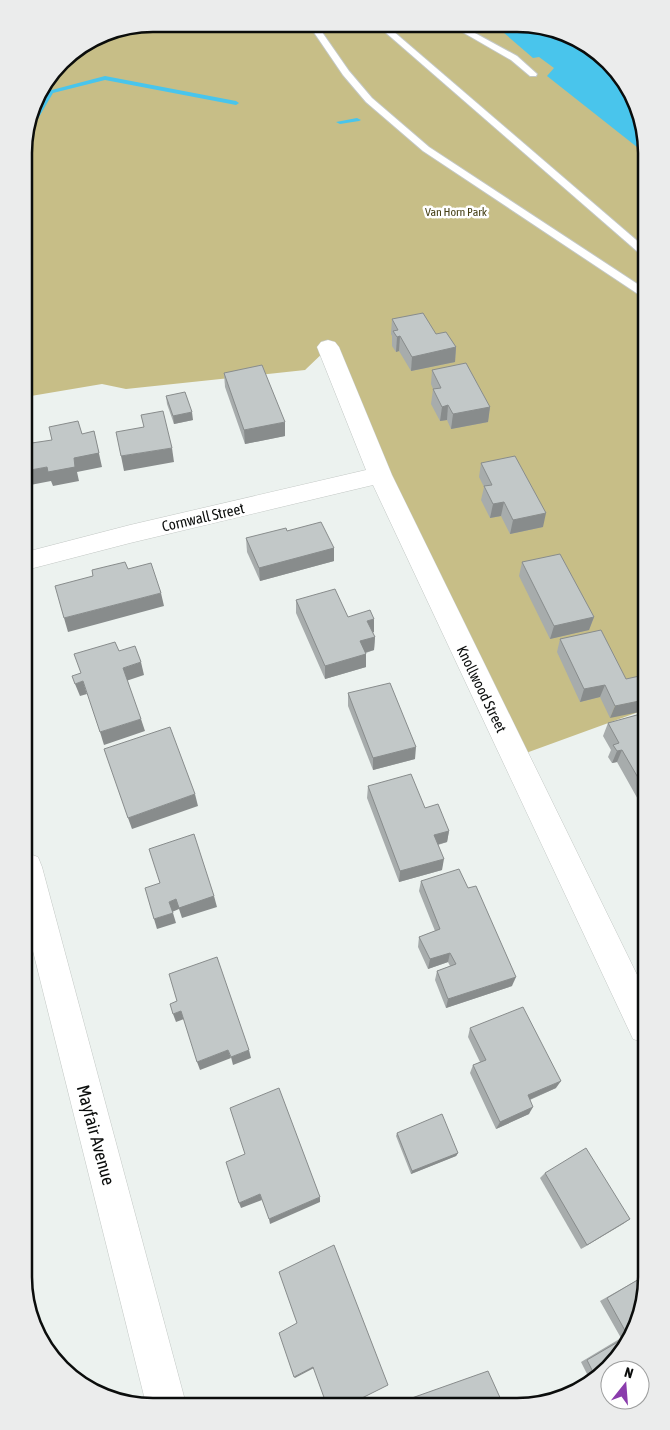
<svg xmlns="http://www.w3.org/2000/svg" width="670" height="1430" viewBox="0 0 670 1430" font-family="'Asap Condensed',sans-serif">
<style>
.green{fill:#c7be87}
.water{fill:#49c5ec}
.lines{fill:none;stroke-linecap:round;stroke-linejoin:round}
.stream{fill:#49c5ec;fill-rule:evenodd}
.lane-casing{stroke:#c3c8c5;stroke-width:2}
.street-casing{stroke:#c3c8c5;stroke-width:1}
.lane{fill:#fff;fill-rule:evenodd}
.street{fill:#fff;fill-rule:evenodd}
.wall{fill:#a7acac}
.shaded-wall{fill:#888c8c}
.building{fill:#c2c8c8;stroke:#888c8c}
.labels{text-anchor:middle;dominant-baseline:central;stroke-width:5;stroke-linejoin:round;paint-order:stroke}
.far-park-label{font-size:12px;fill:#474117;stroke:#fff}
.street-label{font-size:15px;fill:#0b0d0c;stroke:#fff}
.near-street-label{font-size:18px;fill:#0b0d0c;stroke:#fff}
.rim{fill:none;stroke:#0b0d0c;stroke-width:2.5}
</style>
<rect width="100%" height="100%" fill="#ecf2ef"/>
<!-- green -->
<path class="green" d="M154,24L542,26L602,56L642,120L644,710L515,757L328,348L305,370L126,389L102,384L25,397L24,145L37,96L68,56L104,34Z"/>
<!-- water -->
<path class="water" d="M496,26H542L602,56L642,120V151L547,76L554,68L539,57L533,58Z"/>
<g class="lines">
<!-- stream -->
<g class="stream">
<path d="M105,76L236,101L239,103L236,105L105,80L53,93L32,129L28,131L31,117L48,91Z"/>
<path d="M357,118L361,120L359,121L340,124L336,122Z"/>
</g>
<!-- lane casing -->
<g class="lane-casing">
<g id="lane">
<path d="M309,25H317L349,71L372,98L429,147L642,287V295L638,294L423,151L366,102L343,75Z"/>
<path d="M377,25H386L642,245V253L638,252Z"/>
<path d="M452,26H462L517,56L537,74L536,76H530L511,60Z"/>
</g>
</g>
<!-- street casing -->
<g class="street-casing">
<g id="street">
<path d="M328,340L335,342L339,347L392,475L645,991V1043L633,1039L373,485L130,543L26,570V552L130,525L366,470L317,347L321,342Z"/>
<path d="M27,853L38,857L42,867L186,1404H146L27,927Z"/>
</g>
</g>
<!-- lane -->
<use href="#lane" class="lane"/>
<!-- street -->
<use href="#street" class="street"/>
</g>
<!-- wall -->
<g class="wall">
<path d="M392,319L436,334L456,347L455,362L411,371L399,351L396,352L392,346V336L391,334Z"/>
<path d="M432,370L490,407L488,422L451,429L447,420L440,421L431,404L433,389L431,384Z"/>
<path d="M224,373L285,436L245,444L225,387Z"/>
<path d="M166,396L193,420L174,424L167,404Z"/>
<path d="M481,463L543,527L510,534L501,516L490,518L481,500L484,487L479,477Z"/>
<path d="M287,531L334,548V561L260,581L247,552L246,538Z"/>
<path d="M522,562L594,617L589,630L550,639L519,576Z"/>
<path d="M296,600L348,617L374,632L372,633L375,637L374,650L366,653V667L325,679L296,613Z"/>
<path d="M560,639L626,679L610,718L600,697L580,702L557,652Z"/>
<path d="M348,693L415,759L373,770L348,706Z"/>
<path d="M644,713V802L640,803L617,762L612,763L608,757L611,750L603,736L608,723Z"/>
<path d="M368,786L425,808L449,831L447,842L438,845L442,870L399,882L367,798Z"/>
<path d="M421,881L512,986L446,1008L435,980L437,971L450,966L448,962L428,969L418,947L419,937L435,931L419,891Z"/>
<path d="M470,1028L556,1088L530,1100L529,1114L496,1129L470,1073L473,1065L480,1062L468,1037Z"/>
<path d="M397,1133L458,1153L456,1156L411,1174L396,1136Z"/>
<path d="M545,1173L630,1219L581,1249L540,1178Z"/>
<path d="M646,1275L636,1326L614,1362L589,1378L581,1362L621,1338L600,1301Z"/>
</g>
<!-- shaded-wall -->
<g class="shaded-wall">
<path d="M400,336L399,351L396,352L397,337Z"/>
<path d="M456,347L455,362L411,371L412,357Z"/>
<path d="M448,405L447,420L440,421L442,407Z"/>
<path d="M490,407L488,422L451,429L453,414Z"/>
<path d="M192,412L193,420L174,424L173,416Z"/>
<path d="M285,422V436L245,444L244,430Z"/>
<path d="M94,431L102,467L77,472L79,481L53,486L51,481L25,486V471L47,467L74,458Z"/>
<path d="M172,448L174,462L124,471L121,456Z"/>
<path d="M504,502L501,516L490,518L493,504Z"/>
<path d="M546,513L543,527L510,534L513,520Z"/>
<path d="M334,548V561L260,581L259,568Z"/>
<path d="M161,593L164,606L68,632L64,618Z"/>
<path d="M594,617L589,630L550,639L554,626Z"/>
<path d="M374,619V632L366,634L367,621Z"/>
<path d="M375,637L374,650L360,654V641Z"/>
<path d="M366,654V667L325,679V666Z"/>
<path d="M141,662L144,675L126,681L123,668Z"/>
<path d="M83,681L87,694L80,696L75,684Z"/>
<path d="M605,685L600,697L580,702L584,689Z"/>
<path d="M644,700V711L610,718L615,706Z"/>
<path d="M141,719L145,731L104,745L100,732Z"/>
<path d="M416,747L415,759L373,770V758Z"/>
<path d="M622,750L617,762L612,763L617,751Z"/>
<path d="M195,794L198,806L132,829L128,818Z"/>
<path d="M644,796V802L640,803Z"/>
<path d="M449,831L447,842L432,846L434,835Z"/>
<path d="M444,859L442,870L399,882L400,871Z"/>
<path d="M214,896L217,907L182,918L179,909L172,912L169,902L176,899Z"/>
<path d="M173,913L176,923L157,929L154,919Z"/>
<path d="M450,953L448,962L428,969L430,959Z"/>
<path d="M516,977L512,986L446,1008L448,999Z"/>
<path d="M181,1011L184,1019L176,1022L173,1014Z"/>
<path d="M228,1050L231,1058L200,1070L197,1062Z"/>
<path d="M249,1050L251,1058L233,1065L231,1057Z"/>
<path d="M561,1081L556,1088L524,1102L528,1095Z"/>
<path d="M533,1107L529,1114L496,1129L500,1122Z"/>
<path d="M458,1153L456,1156L411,1174L412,1171Z"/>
<path d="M260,1194L262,1200L241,1208L239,1203Z"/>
<path d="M320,1197V1202L270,1224L269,1219Z"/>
<path d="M630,1219L623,1224L581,1249L587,1245Z"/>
<path d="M313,1367L314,1368L295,1378L294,1377Z"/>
</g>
<!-- building -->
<g class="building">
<path d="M423,313L436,334L446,332L456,347L412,357L400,336L397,337L393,331L398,330L392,319Z"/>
<path d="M466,363L490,407L453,414L448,405L442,407L433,389L441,388L432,370Z"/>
<path d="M262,365L285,422L244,430L224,373Z"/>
<path d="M185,392L192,412L173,416L166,396Z"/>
<path d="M163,411L172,448L121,456L116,432L144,427L141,415Z"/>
<path d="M78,421L82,434L94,431L99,453L74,458L75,467L48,472L47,467L25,471V444L52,440L49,427Z"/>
<path d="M515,456L546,513L513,520L504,502L493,504L484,486L492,485L481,463Z"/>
<path d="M321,522L334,548L259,568L246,538L286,528L287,531Z"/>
<path d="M560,554L594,617L554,626L522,562Z"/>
<path d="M125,562L128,569L151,563L161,593L64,618L55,586L93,576L92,570Z"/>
<path d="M335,589L348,617L370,610L374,619L367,621L375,637L360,641L366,654L325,666L296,600Z"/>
<path d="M601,630L626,679L644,675V700L615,706L605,685L584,689L560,639Z"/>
<path d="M115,642L119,651L135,646L141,662L123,668L141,719L100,732L83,681L75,684L72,676L81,673L74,654Z"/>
<path d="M390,683L416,747L373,758L348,693Z"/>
<path d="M644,713V788L622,750L617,751L613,745L619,743L608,723Z"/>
<path d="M170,727L195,794L128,818L104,749Z"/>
<path d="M411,774L425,808L438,804L449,831L434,835L444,859L400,871L368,786Z"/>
<path d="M194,834L214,896L179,908L176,899L169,902L173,913L154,919L145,888L160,883L149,849Z"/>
<path d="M459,869L468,888L476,886L516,977L448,999L437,971L456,964L450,953L430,959L419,937L440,929L421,881Z"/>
<path d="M217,957L249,1050L231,1057L228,1050L197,1062L181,1011L173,1014L170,1004L177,1001L169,974Z"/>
<path d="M523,1007L561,1081L528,1095L533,1107L500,1122L473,1065L486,1060L470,1028Z"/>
<path d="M279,1088L320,1197L269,1219L260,1194L239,1203L226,1162L245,1154L230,1108Z"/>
<path d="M442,1114L458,1153L412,1171L397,1133Z"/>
<path d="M586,1148L630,1219L587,1245L545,1173Z"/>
<path d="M334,1245L388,1385L352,1403H326L313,1367L294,1377L279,1333L297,1323L279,1272Z"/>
<path d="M646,1275V1285L636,1326L614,1362L594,1374L587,1360L628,1336L607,1298Z"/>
<path d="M488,1371L502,1402H410L409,1399Z"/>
</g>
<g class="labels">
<!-- far-park labels -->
<g class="far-park-label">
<text x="456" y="212">Van Horn Park</text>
</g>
<!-- street labels -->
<g class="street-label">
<text transform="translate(203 517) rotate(-13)">Cornwall Street</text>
<text transform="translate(482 689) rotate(64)">Knollwood Street</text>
</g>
<!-- near-street labels -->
<g class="near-street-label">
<text transform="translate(96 1135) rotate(75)">Mayfair Avenue</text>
</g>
</g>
<!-- crop -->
<path d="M0 0H670V1430H0ZM153 32H517A121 121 0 0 1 638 153V1277A121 121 0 0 1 517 1398H153A121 121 0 0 1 32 1277V153A121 121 0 0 1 153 32Z" fill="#ebecec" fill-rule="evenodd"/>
<path class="rim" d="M153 32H517A121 121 0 0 1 638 153V1277A121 121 0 0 1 517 1398H153A121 121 0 0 1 32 1277V153A121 121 0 0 1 153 32Z"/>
<!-- north arrow -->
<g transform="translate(625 1385) rotate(17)"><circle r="24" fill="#ffffff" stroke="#9d9e9e"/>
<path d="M0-4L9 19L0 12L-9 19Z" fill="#8a3cac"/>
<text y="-8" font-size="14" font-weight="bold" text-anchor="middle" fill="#0b0d0c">N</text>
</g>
</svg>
